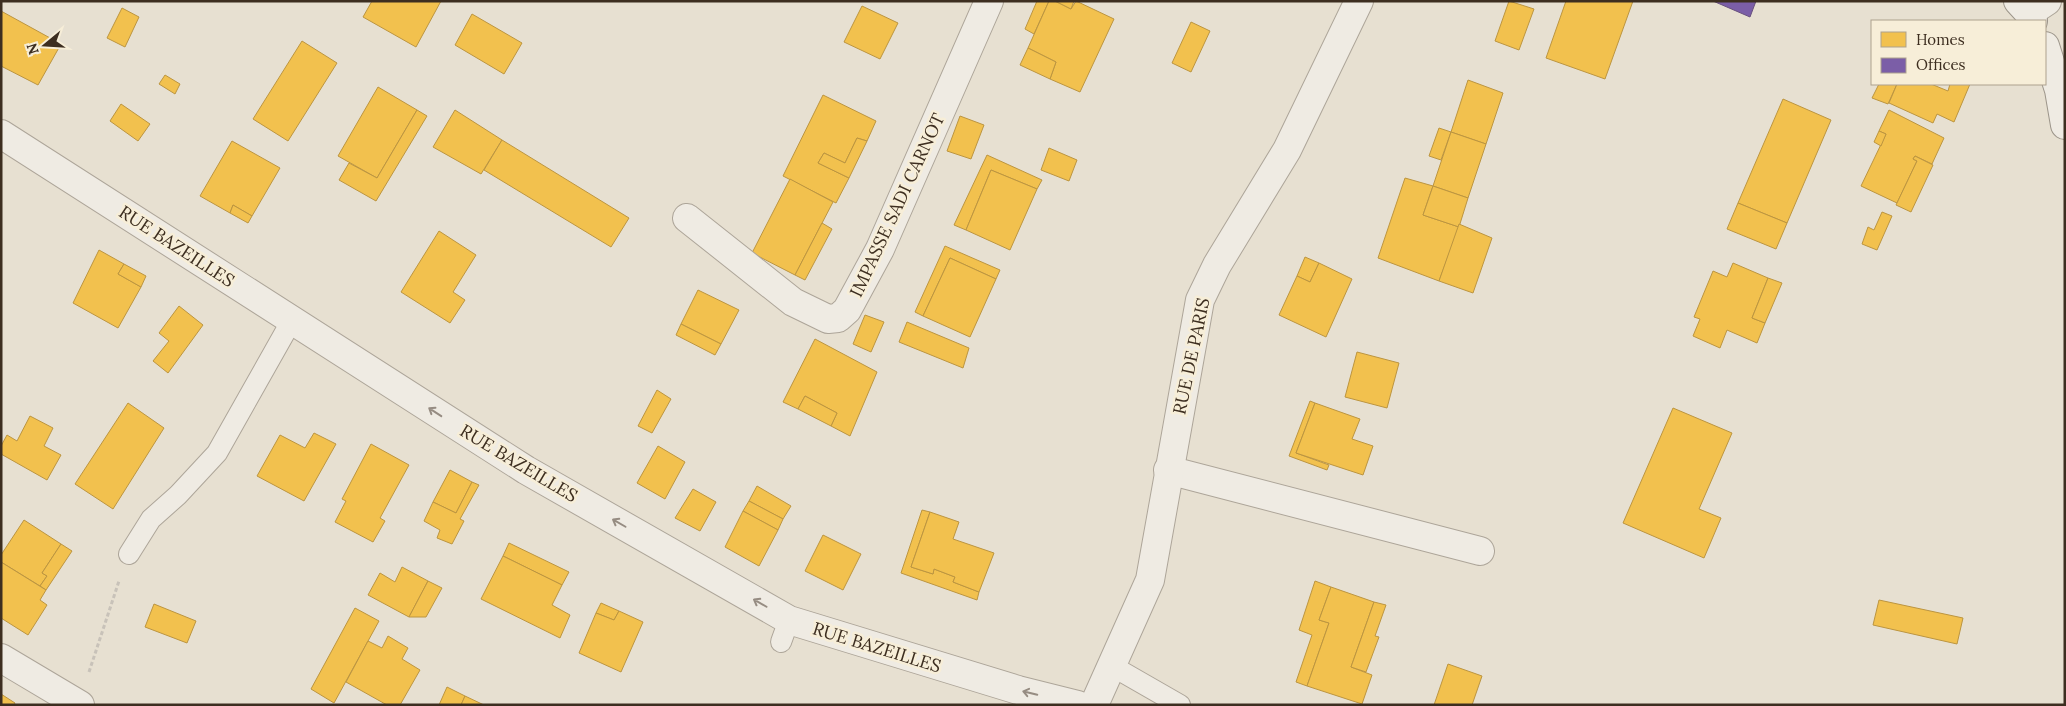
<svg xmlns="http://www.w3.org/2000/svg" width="2066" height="706" viewBox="0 0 2066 706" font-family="Lora,serif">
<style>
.homes{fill:#f2c14e;stroke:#bc9540}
.offices{fill:#7b5ea7;stroke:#68507e}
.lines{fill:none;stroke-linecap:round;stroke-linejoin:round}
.service-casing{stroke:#ada599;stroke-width:22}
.minor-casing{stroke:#ada599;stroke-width:30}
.tertiary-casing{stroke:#ada599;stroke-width:30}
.secondary-casing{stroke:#9c958a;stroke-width:30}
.path{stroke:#c8c2b9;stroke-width:3;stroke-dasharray:4 2.5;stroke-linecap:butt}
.service{stroke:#efebe3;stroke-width:20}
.minor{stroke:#efebe3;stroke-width:28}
.tertiary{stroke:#efebe3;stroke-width:28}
.secondary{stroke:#efebe3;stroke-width:28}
.oneway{stroke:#968c82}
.labels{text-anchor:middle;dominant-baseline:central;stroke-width:5;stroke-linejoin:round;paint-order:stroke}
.street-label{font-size:18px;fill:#3d2e20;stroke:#f7eed8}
</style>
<rect width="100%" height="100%" fill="#e7e0d1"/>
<!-- homes -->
<g class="homes">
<path d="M372,1H441L416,47L363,17Z"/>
<path d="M1037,1H1049L1034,34L1025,29Z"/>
<path d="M1049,1H1055L1071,9L1076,1L1114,19L1080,92L1050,79L1056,62L1028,48Z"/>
<path d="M1055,1H1074L1071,9Z"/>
<path d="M1509,1L1534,9L1519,50L1495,41Z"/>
<path d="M1566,1H1633L1605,79L1546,58Z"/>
<path d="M862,6L898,23L880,59L844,42Z"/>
<path d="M122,8L139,17L125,47L107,38Z"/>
<path d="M1,11L61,44L38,85L1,66Z"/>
<path d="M472,14L522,43L504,74L455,45Z"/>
<path d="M1191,22L1210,31L1191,72L1172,63Z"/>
<path d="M302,41L337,63L288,141L253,119Z"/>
<path d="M1028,48L1056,62L1050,79L1020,65Z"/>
<path d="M165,75L180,84L175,94L159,84Z"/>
<path d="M1468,80L1503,93L1486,144L1451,132Z"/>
<path d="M1879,84H1897L1888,104L1872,98Z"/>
<path d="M1897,84H1931L1948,91L1950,84H1970L1954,122L1937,114L1933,123L1889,103Z"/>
<path d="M378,87L417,110L377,178L338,156Z"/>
<path d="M823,95L876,121L867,141L857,138L845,163L824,153L818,163L849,178L836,203L783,176Z"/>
<path d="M1783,99L1831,120L1787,223L1738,203Z"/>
<path d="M121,104L150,124L138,141L110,121Z"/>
<path d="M417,110L427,116L376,201L339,180L349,163L377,178Z"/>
<path d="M455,110L502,140L481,174L433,147Z"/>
<path d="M1889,110L1944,138L1932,164L1915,156L1913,159L1917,161L1897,203L1861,186L1886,134L1879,131Z"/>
<path d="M960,116L984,125L971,159L947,151Z"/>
<path d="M1439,128L1451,132L1441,160L1429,156Z"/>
<path d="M1879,131L1886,134L1881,146L1874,142Z"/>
<path d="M1451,132L1486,144L1468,198L1433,186Z"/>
<path d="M857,138L867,141L849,178L818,163L824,153L845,163Z"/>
<path d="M502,140L629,218L611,247L484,170Z"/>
<path d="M232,141L280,168L252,216L233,205L230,213L200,196Z"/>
<path d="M1049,148L1077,160L1069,181L1041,170Z"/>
<path d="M987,155L1042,180L1037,189L991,170L966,230L954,225Z"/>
<path d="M1915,156L1933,165L1911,212L1896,205L1917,161L1913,159Z"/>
<path d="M991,170L1037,189L1010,250L966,230Z"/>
<path d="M1405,178L1433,186L1423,215L1459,227L1439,281L1378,258Z"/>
<path d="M790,179L833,202L795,275L752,253Z"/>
<path d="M1433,186L1468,198L1459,227L1423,215Z"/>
<path d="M1738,203L1787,223L1776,249L1727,229Z"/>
<path d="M233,205L252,216L248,223L230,213Z"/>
<path d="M1882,212L1892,216L1877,250L1862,244L1868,227L1874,230Z"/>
<path d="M822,223L832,229L805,280L795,275Z"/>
<path d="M1459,224L1492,238L1473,293L1439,281Z"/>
<path d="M439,231L476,255L453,292L465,300L450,323L401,292Z"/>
<path d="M945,246L1000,270L996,279L950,258L923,316L915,312Z"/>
<path d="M99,250L124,264L118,274L141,287L118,328L73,303Z"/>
<path d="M1305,257L1319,263L1310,282L1297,276Z"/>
<path d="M950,258L996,279L970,337L923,316Z"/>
<path d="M1319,263L1352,279L1326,337L1279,315L1297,276L1310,282Z"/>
<path d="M1733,263L1768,278L1752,318L1765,323L1757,343L1727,330L1720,348L1693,336L1700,319L1694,317L1713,271L1727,277Z"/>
<path d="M124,264L146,276L141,287L118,274Z"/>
<path d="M1768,278L1782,283L1765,323L1752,318Z"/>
<path d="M698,290L739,310L721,344L681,324Z"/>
<path d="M179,306L203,325L168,373L153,361L169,341L159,333Z"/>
<path d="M865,315L884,322L871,352L853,344Z"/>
<path d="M907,322L969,348L963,368L899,342Z"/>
<path d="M681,324L721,344L715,355L676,335Z"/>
<path d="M815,339L877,372L850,436L831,426L837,413L805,396L798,409L783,402Z"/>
<path d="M1357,352L1399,363L1387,408L1345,397Z"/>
<path d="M657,390L671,399L652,433L638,426Z"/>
<path d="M805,396L837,413L831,426L798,409Z"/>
<path d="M1310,401L1315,403L1296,453L1329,465L1327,470L1289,456Z"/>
<path d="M128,403L164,428L113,509L75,484Z"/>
<path d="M1315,403L1360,419L1352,439L1373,446L1363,475L1296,453Z"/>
<path d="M1673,408L1732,433L1699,509L1721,518L1704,558L1623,523Z"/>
<path d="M30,416L53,428L44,446L61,455L47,480L1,454V446L7,435L17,441Z"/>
<path d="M314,433L336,444L304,501L257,476L280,435L305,448Z"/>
<path d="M371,444L409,465L380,518L385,521L373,542L335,522L346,501L342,499Z"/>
<path d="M658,446L685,462L665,499L637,483Z"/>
<path d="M450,470L472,482L456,513L433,502Z"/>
<path d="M472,482L479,485L460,519L464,521L452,544L437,538L440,530L424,521L433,502L456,513Z"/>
<path d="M757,486L791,506L783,519L749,501Z"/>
<path d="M693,489L716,502L700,531L675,518Z"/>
<path d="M749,501L783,519L778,530L743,511Z"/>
<path d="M922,510L930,512L911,567L933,574L934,569L955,577L953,582L979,592L977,600L901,573Z"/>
<path d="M743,511L778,530L759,566L725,547Z"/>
<path d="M930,512L959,522L953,539L994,553L979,592L953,582L955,577L934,569L933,574L911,567Z"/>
<path d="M24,520L61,544L42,573L47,576L40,586L1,562V555Z"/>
<path d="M823,535L861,554L843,590L805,571Z"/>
<path d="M509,543L569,572L562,585L503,556Z"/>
<path d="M61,544L72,551L46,590L40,586L47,576L42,573Z"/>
<path d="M503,556L562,585L552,605L570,615L560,638L481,599Z"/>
<path d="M1,562L46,590L40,600L47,605L28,635L1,618Z"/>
<path d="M402,567L428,581L409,617L368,595L380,573L395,582Z"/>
<path d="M428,581L442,588L426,617H409Z"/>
<path d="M1315,581L1331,587L1319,620L1329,623L1307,686L1296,682L1312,635L1299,630Z"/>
<path d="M1331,587L1374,602L1351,667L1372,675L1362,704L1307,686L1329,623L1319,620Z"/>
<path d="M1879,600L1963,618L1957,644L1873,625Z"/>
<path d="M1374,602L1386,605L1375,636L1379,637L1366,672L1351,667Z"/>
<path d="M601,603L619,611L614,620L596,613Z"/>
<path d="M154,604L196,621L187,643L145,627Z"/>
<path d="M355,608L379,621L334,703L311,689Z"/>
<path d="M619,611L643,622L621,672L579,653L596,613L614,620Z"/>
<path d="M388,636L408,648L402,659L420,670L400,705H387L346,682L368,641L382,648Z"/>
<path d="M1448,664L1482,676L1472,705H1434Z"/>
<path d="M447,687L465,696L461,705H439Z"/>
<path d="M1,694L15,703L14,705H1Z"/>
<path d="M465,696L484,705H461Z"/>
</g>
<!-- offices -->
<path class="offices" d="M1713,1H1756L1750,17Z"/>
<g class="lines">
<!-- service casing -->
<g class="service-casing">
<g id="service">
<path d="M129,554L151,519L178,495L217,453L292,320"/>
<path d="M781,642L789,620"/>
<path d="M1112,666L1180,705"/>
</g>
</g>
<!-- minor casing -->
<g class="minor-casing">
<g id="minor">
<path d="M2029,13L2047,1"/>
<path d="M1,134L526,470L789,620L1018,690L1078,705"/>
<path d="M687,218L793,302L828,319L838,318L847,310L880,249L989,1"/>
<path d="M1168,470L1480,551"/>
<path d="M1,658L80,705"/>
</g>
</g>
<!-- tertiary casing -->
<g class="tertiary-casing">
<path id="tertiary" d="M1094,705L1150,580L1200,300L1217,265L1287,150L1359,1"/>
</g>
<!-- secondary casing -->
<g class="secondary-casing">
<g id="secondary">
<path d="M2018,1L2029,13L2033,21"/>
<path d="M2045,46L2059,90L2065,125"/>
</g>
</g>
<!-- path -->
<path class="path" d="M89,672L119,581"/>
<!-- service -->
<use href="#service" class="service"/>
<!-- minor -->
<use href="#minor" class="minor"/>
<!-- tertiary -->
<use href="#tertiary" class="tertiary"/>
<!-- secondary -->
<use href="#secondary" class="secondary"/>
</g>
<!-- one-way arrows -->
<defs><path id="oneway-shaft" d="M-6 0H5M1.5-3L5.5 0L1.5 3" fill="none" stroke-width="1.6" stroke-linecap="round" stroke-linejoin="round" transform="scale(1.25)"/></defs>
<g class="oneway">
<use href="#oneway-shaft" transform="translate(435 412) rotate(-147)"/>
<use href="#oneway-shaft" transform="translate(619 523) rotate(-150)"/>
<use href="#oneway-shaft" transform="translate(760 603) rotate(-150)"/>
<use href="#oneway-shaft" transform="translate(1030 693) rotate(-166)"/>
</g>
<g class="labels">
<!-- street labels -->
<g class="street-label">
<text transform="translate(897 205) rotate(-65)">IMPASSE SADI CARNOT</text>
<text transform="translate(177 246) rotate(33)">RUE BAZEILLES</text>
<text transform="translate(1191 356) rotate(-78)">RUE DE PARIS</text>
<text transform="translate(519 463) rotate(31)">RUE BAZEILLES</text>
<text transform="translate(877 647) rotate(17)">RUE BAZEILLES</text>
</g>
</g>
<!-- border -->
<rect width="2066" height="706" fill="none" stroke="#3d2e20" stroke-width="5"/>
<!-- legend -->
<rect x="1871" y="20" width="175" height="65" fill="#f7eed8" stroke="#ada18e"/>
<rect x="1881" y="32" width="25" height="15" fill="#f2c14e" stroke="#ada18e"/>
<text x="1916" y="45" font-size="15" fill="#3d2e20">Homes</text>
<rect x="1881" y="58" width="25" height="15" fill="#7b5ea7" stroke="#ada18e"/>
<text x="1916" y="70" font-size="15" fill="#3d2e20">Offices</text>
<!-- north arrow -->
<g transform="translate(45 45) rotate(252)" stroke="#f7eed8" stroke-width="4" paint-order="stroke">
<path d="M0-4L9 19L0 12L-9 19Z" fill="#3d2e20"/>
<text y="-8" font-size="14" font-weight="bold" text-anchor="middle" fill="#3d2e20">N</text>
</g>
</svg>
